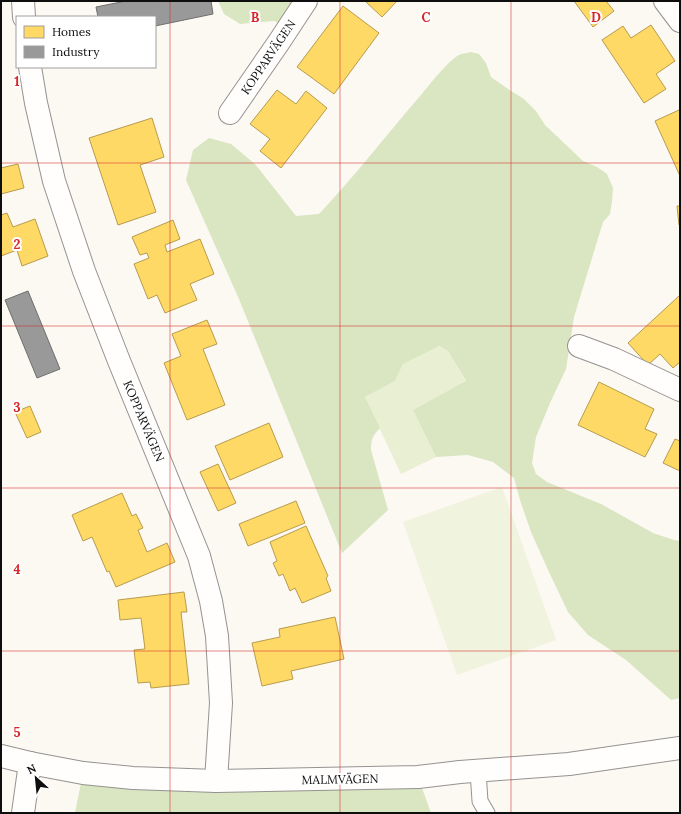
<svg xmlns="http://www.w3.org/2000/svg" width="681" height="814" viewBox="0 0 681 814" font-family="Lora,serif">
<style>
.green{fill:#e8efd3}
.forest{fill:#d9e6c1}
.pitch{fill:#f0f3dd}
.homes{fill:#ffd966;stroke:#b79c4c}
.industry{fill:#999;stroke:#6f6f6f}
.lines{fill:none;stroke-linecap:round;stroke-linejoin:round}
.service-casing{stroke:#959391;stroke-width:17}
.minor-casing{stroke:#959391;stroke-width:24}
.service{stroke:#fffefd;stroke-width:15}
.minor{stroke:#fffefd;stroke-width:22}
.grid{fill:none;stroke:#d62828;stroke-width:1;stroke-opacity:0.55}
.labels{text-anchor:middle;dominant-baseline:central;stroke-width:4;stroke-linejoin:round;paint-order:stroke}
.street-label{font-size:12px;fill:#0e0e0e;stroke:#fff}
.grid-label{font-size:13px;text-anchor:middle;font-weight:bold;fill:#d62828;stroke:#fff;stroke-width:4;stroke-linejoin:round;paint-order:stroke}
</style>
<rect width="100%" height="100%" fill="#fcf8f2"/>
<!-- green -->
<path class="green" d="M438,346L448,351L466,382L413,410L436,457L401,474L365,397L395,381L403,364Z"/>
<!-- forest -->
<g class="forest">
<path d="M218,1H306L288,27L274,21L240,24L224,14Z"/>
<path d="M471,52L479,54L486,63L491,77L508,89L524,99L536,111L545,125L583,161L597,167L607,174L613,188L612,201L610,214L603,222L574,317L566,369L550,403L536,437L532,463L536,474L547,482L601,504L653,533L674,540L680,541V698L671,700L626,660L588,635L568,612L549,572L531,532L520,500L514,478L493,462L468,455L436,457L413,410L466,381L448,351L439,346L403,364L395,381L365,397L380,428C373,435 371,439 371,450L388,510L342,553L239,299L186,180L193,150L209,138L231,144L255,164L296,216L319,214C355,176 387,134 421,95C430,84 448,61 459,55C463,53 468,53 471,52Z"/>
<path d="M83,773L418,777L431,813H75Z"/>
</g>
<!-- pitch -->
<path class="pitch" d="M502,487L556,640L457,675L403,522Z"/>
<!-- homes -->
<g class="homes">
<path d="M365,1H397L382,17Z"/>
<path d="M574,1H606L614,11L593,27Z"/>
<path d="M343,6L379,33L334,94L297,67Z"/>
<path d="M651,25L675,61L656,74L666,89L644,103L602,40L623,26L631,38Z"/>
<path d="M277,90L296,104L306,91L327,108L281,168L260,151L270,139L250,124Z"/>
<path d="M679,110L680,113V176L655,121Z"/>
<path d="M152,118L164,157L140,165L156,212L118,225L89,138Z"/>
<path d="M18,164L24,188L1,194V168Z"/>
<path d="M677,206H680V225H679Z"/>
<path d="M7,213L13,227L35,219L48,256L22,266L17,250L1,256V215Z"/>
<path d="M173,220L180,239L165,245L167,252L200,239L214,274L190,284L197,300L165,313L157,295L148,299L134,264L149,258L147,253L140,255L132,237Z"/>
<path d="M680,295V362L673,368L660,354L648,365L628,343Z"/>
<path d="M207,320L217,344L203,349L225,405L187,420L164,363L181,356L172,334Z"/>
<path d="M599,382L654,409L645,429L657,434L645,457L578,425Z"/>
<path d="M30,406L41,432L27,438L15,412Z"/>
<path d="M269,423L283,457L230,480L215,446Z"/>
<path d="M675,439L680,441V471L663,463Z"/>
<path d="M218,464L236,503L218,511L200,472Z"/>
<path d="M122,493L132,516L136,514L143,528L138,530L147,552L167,543L175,562L116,587L109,571L107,572L92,537L83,541L72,515Z"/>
<path d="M296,501L305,523L248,546L239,524Z"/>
<path d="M306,526L328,576L326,578L331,591L302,603L295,588L290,591L283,574L279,576L273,563L277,561L270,542Z"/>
<path d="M184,592L187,612H181L189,684L151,688L150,682L138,683L134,650L145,649L141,618L120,620L118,600Z"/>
<path d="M335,617L344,659L291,671L293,679L262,686L252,643L280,637L279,629Z"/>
</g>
<!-- industry -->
<g class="industry">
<path d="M126,1H211L213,14L155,26V17H98L96,7Z"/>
<path d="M28,291L60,369L37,378L5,300Z"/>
</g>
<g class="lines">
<!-- service casing -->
<g class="service-casing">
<path id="service" d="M478,771L480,801L487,813"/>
</g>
<!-- minor casing -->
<g class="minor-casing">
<g id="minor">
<path d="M23,1L24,17"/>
<path d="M665,1L680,21"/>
<path d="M30,67L36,103L54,181L84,271L119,361L199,556L211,601L217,636L221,703L216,781"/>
<path d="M230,113L279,42L306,1"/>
<path d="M579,346L614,359L680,390"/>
<path d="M1,756L30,763L83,773L133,778L216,781L418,777L460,772L569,764L680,748"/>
<path d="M23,813L30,763"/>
</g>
</g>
<!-- service -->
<use href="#service" class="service"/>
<!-- minor -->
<use href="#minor" class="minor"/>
</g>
<!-- grid -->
<path class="grid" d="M170,1V813M340,1V813M511,1V813M1,163H680M1,326H680M1,488H680M1,651H680"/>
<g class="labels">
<!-- street labels -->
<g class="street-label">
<text transform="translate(268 57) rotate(-56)">KOPPARVÄGEN</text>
<text transform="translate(144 421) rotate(67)">KOPPARVÄGEN</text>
<text transform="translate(340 779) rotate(-1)">MALMVÄGEN</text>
</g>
</g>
<g class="grid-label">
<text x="255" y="22">B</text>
<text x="426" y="22">C</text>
<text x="596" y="22">D</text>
<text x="17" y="86">1</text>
<text x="17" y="249">2</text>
<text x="17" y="412">3</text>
<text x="17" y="574">4</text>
<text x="17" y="737">5</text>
</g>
<!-- border -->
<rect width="681" height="814" fill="none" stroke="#0e0e0e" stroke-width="4"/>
<!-- legend -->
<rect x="16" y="16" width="140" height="52" fill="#ffffff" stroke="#9f9f9f"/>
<rect x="24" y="26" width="20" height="12" fill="#ffd966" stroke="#9f9f9f"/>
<text x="52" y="36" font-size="12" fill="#0e0e0e">Homes</text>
<rect x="24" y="46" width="20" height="12" fill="#999999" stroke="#9f9f9f"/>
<text x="52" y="56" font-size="12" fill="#0e0e0e">Industry</text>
<!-- north arrow -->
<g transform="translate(36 778) rotate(333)" stroke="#ffffff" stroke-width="3" paint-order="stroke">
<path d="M0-3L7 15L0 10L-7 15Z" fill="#0e0e0e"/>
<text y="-6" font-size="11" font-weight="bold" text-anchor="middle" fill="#0e0e0e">N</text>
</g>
</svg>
